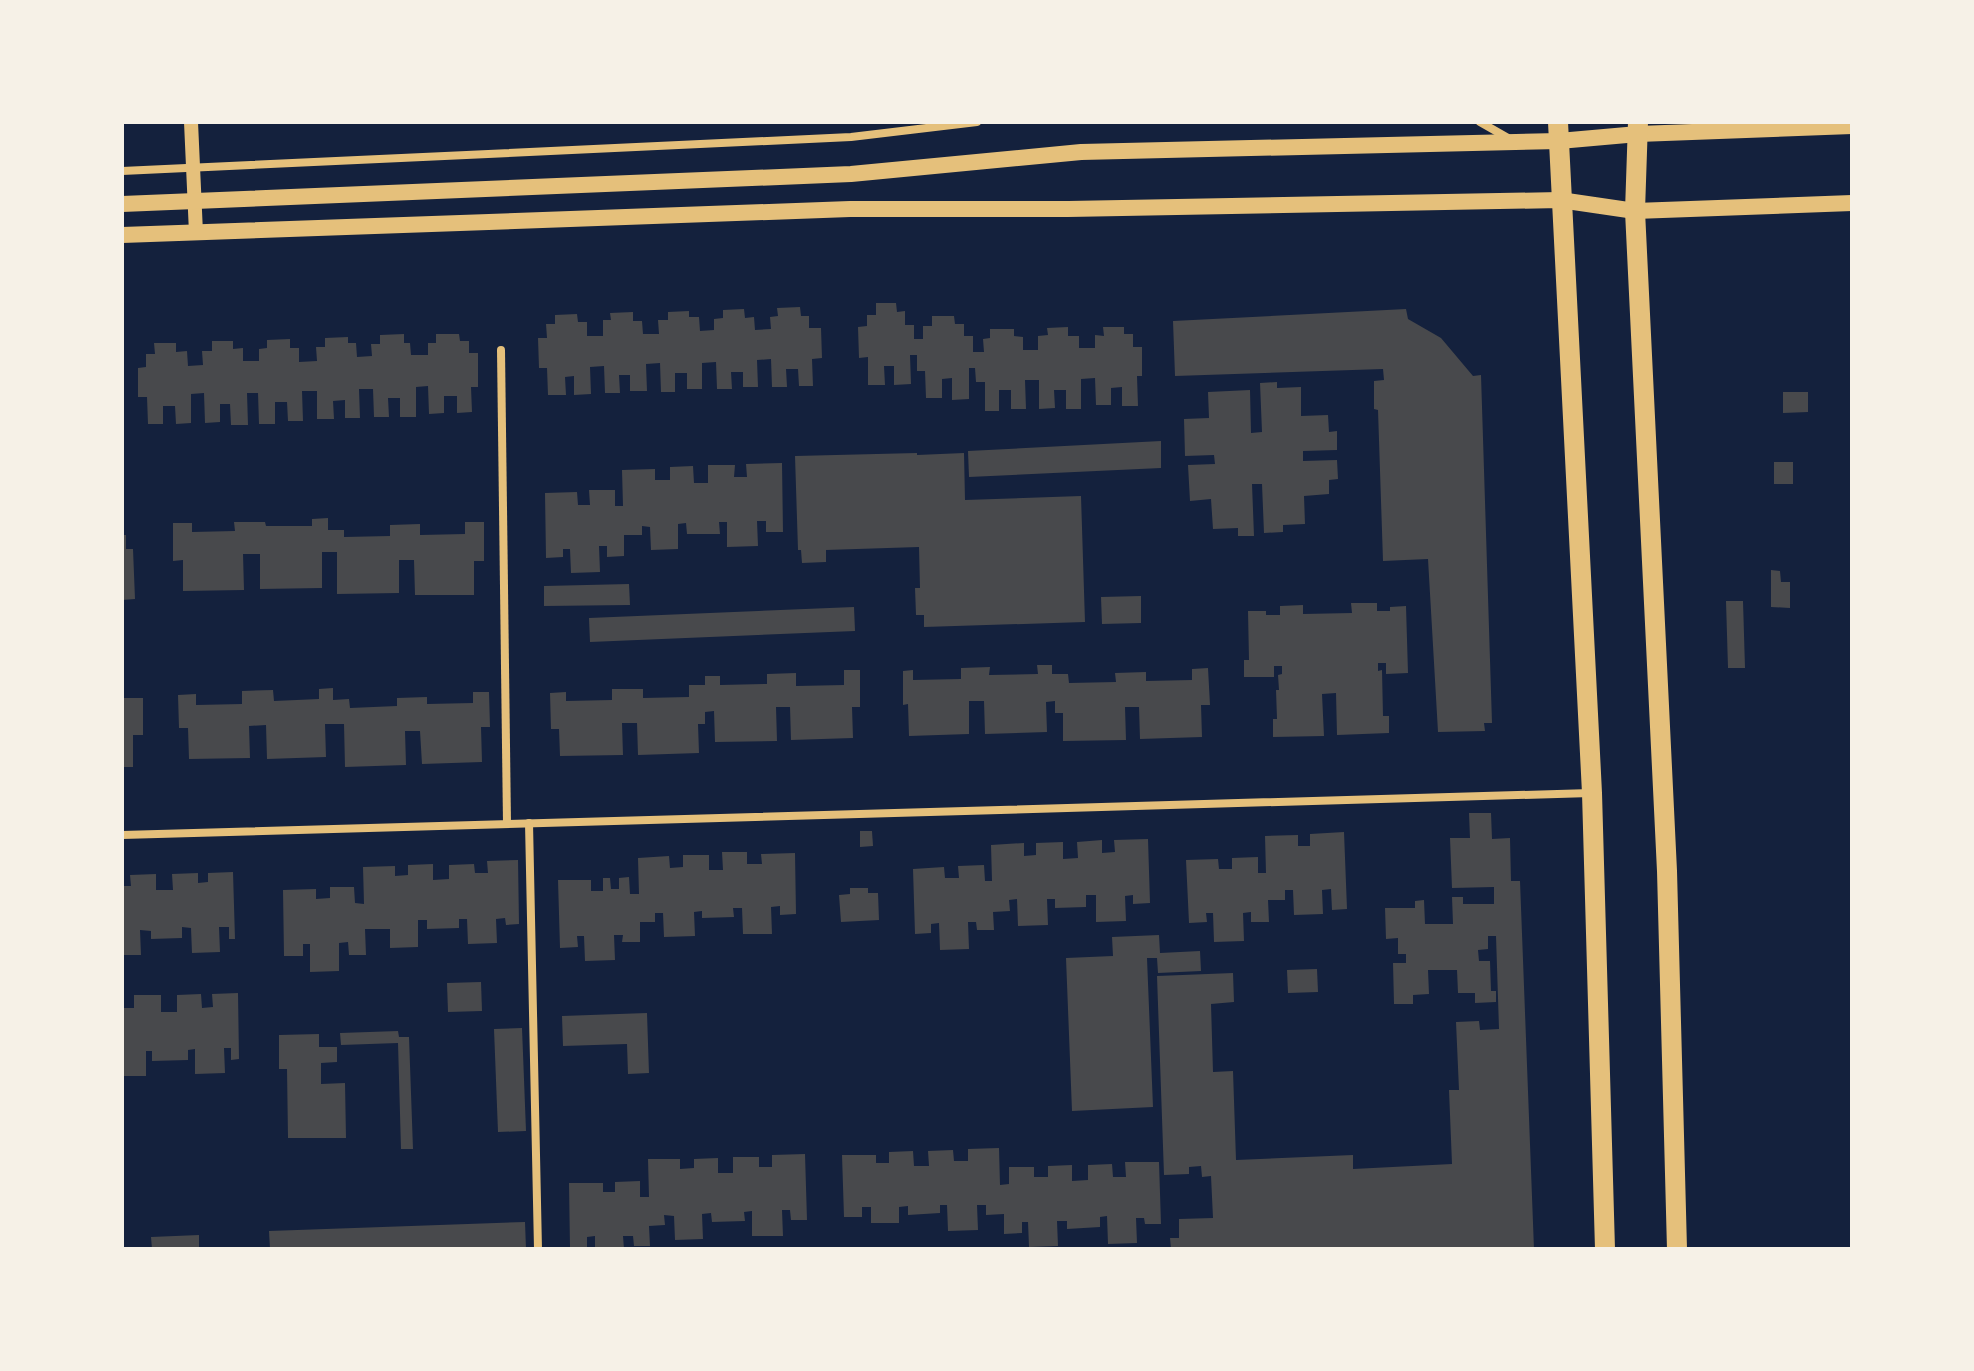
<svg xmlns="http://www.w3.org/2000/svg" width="1974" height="1371" viewBox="0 0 1974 1371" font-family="Raleway,sans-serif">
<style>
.building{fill:#48494c}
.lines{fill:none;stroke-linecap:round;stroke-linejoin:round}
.minor{stroke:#e5c07b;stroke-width:8}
.tertiary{stroke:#e5c07b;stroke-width:14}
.secondary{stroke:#e5c07b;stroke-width:16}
.primary{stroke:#e5c07b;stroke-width:20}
</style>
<rect width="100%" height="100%" fill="#14213d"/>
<!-- building -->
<g class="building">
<path d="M876,303H896L897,312L905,311V325H914V339H923V326H932V316H954L955,324H964V336H973V352H984L983,339L990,338V329H1014V336L1023,337V350H1038V336L1048,335L1047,328L1068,327V336H1079V348H1095V335L1104,336L1103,327H1124V334H1133V347H1142V376H1137L1138,406H1122V387L1111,388V405H1096L1095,378L1081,379V409H1066V390H1054L1055,408L1039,409V380H1025L1026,409H1011V390H999V411H985V382H976L975,368H969V399L952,400V378L942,379V398H926L925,371H917V355H910L911,384L894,385V366H884L885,385H868V357L859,358L858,327L867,326V315H876Z"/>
<path d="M800,307L801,316H809V328H821L822,358L812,359L813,386H799L798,369H786L787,387H772L771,359L757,360L758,387H743V372H731L732,389H717L716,362L702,363V389H687V373H675V392H661L660,363L646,364L647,391H630V375H619L620,393H605L604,366L590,367L591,394L574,395V376L565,377L566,395H548L547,368H539L538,338H547L546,324H555V315L577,314L578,322H587V336H603V320H611L610,313L633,312V321H642L643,334H659L658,320H668V312L689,311V317H699L700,331L714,330V319L723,318V310L744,309L745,318L754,317L755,330L771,329L770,317L778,316L777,308Z"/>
<path d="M1406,309L1408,319L1441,338L1473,376L1481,375L1492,723H1484L1485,731L1438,732L1428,559L1383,561L1378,410L1374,409V381L1384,380L1383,369L1175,376L1173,321Z"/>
<path d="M404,334V343H410L411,355H428V343H436V334H459L460,341H469V353H478V387H471L472,412L457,413V396H444V413L429,414L428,386L416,387V417H400V398H388L389,417H374L373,389H359L360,418H345V400L333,401L334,419H317V391H302L303,421H288L287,402H275V424H259L258,393H247L248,425H231L230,404H220V422L205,423L204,393L191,394V423L176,424L175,406H163V424H148L147,397H138V368L146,367V354H155L154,343H176V352L187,351L188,366L203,365L202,351H212V341H233V349L243,348V361H259V349L267,348V340L290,339V348H299V362L317,361L316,347H325V338L348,337V343H356L357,357L372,356L371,344H380V335Z"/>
<path d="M1277,382V388L1301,387V416L1328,415L1329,432L1337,431V450L1303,451V461L1337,460L1338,479L1329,480V494L1304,496L1305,524L1283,525V532L1264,533L1262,484H1252L1254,536H1238V528L1213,529L1211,499L1190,501L1188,465L1215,464L1214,455L1185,456L1184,419L1209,418L1208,392L1250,390L1251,433L1262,432L1260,383Z"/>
<path d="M1783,392H1808V412L1783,413Z"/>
<path d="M1161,441V468L969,477L968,451Z"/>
<path d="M917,453V455L964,453L965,500L1081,496L1085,622L924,627V615H916L915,588H920L919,547L826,550V562L802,563L801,550H798L795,456Z"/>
<rect x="1774" y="462" width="19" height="22"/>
<path d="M782,463L783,532H766V521H757L758,546L727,547V522H719L720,534H687L686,523L678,524V549L651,550L650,527L642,526V535H624V556L607,557V546H599L600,572L571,573L570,549H563V557L546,558L545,493L577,492L578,505H590L589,490H615V506H623L622,470L655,469V480H670V467L693,466L694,483H708V465H735L734,477H747L746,464Z"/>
<path d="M328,518V530H344V537L390,536V525L420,524V535L465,534V522H484V561H474V595H415L414,560H399V593L337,594V552H322V588L260,589V554H243L244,590L183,591V560L173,561V523H192V532L235,531L234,522H265L266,526H312V519Z"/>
<path d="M122,535H126V549H133L135,599L122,600Z"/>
<path d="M1771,570L1780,571L1781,582H1790V608L1771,607Z"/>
<path d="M629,584L630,605L544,606V586Z"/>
<path d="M1141,596V623L1102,624L1101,597Z"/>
<path d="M1726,601H1743L1745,668H1728Z"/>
<path d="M1351,603H1377V611H1390V607L1406,606L1408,673L1386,674V663H1378V671L1382,670L1383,716H1389V733L1337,735L1336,693L1322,694L1324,736L1273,737V719H1277L1276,690H1279L1278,675L1282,674V666H1274V677H1244V660H1249L1248,611H1266V615H1280V606L1303,605V614L1352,613Z"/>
<path d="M854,607L855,631L590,642L589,618Z"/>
<path d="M1037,665H1052V674H1068L1069,683L1116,682L1115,673L1146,672V681L1192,680V669L1208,668L1210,705H1201L1202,737L1140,739L1139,707H1125L1126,740L1063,741V713H1055V701L1046,702L1047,732L985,734L984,701H969V734L909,736L908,704L903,705V671L913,670V680L961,679V668L990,667L989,675L1038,674Z"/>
<path d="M844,670H860V707H852L853,738L791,740L790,707H776L777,741L715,742L714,711L705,712V724H698L699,753L638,755L637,723H622L623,755L560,756L559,729H551L550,693L566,692V701L612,700V689H643V698L689,697V685H705V676H720V685L767,684V674L796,673V686L844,685Z"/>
<path d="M333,688V700L349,699L350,708L397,706V698L427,697V704L473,703V692H489L490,727H481L482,762L422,764L420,731H405L406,765L345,767L344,724H325L326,757L267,759L266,725L249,726L250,758L189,759L188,728H179L178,695L196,694V705L242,704V691L273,690L274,701L319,699V689Z"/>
<path d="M124,698H143V735H133V767H122Z"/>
<path d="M1469,813H1491L1492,839L1510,838L1511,881H1520L1534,1249H1171L1170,1238H1179V1219L1213,1218L1211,1176L1202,1177L1201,1166L1189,1167V1174L1164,1175L1157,976L1233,973L1234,1002L1211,1004L1213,1072L1233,1071L1236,1160L1353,1155V1169L1452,1164L1449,1090H1459L1456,1022L1479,1021L1480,1030L1499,1029L1496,936H1488V949L1478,950L1479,961H1490L1491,991H1496V1002L1475,1003V993H1458L1457,970H1428L1429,994L1413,995V1004H1394L1393,963H1406V954H1398V938L1386,939L1385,908H1415V901L1424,900L1425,924H1453L1452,897H1463V904H1494V887L1452,888L1450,838H1470Z"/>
<path d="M860,831H872L873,846L860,847Z"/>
<path d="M1344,832L1347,909L1332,910L1331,889L1322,890L1323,914L1294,915L1293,890H1285V900H1268L1269,922H1251V912L1243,913L1244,941L1214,942L1213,913H1206L1207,922L1189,923L1186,860L1218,859L1219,869H1232V858L1258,857V873H1266L1265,836L1298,835V846H1310V834Z"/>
<path d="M1148,839L1150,903L1133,904V895L1125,896L1126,921L1096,922V895H1086V907L1055,908V899H1047L1048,925L1018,926L1017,899L1009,900L1010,911L993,912L994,930H977L976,922H968L969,949L940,950L939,923L931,924V933L915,934L913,869L944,867L945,878H959L958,866L984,865L985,881H992L991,845L1024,843V856L1036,855V843L1063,842V859L1078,858L1077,842L1102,840V853L1115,852L1114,840Z"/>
<path d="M722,852H747V864H762L761,854L795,853L796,914L780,915V906L771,907L772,934H743L742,908H733L734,917L702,918V911L694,912L695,936L664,937L663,913H655V922H640V942H622L623,935H614L615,960L585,961L584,936H577L578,947L560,948L558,880H591V891H603V878H610L611,889H619V878L629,877L630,894H639L638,858L669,856L670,868L683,867V855H709V870H723Z"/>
<path d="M518,860L519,924L506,925L505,918L496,919L497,943L468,944L467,919H459V928L427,929V920H418V947L390,948V929H365L366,955H349L348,942L339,943V971L310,972V944H303V956H284L283,890L316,889V899L330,898V887H354L355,903L364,904L363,867L395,866V876L408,875V865L433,864V880L449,879V865L474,864L475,873H488L487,861Z"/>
<path d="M233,872L235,939H229V927H219L220,952L192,953L191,928L182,927V938L151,939V931L140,930L141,955H122V886H131L130,875L156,874V890H173L172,874L198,873V883L208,882V873Z"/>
<path d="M850,888H868V893H878L879,920L841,922L839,895L850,894Z"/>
<path d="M1159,935L1160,953L1200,951L1201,971L1158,973L1157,958H1147L1153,1107L1072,1111L1066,958L1113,956L1112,937Z"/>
<path d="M1317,969L1318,992L1288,993L1287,970Z"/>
<path d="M481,982L482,1011L448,1012L447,983Z"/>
<path d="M238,993L239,1059L231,1060V1048H224L225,1073L195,1074V1049L188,1050V1060L152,1061V1051H146V1076H122V1008H134V995H161V1012H177V995L201,994L202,1008L213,1007L212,994Z"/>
<path d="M647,1013L649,1073L628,1074L627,1044L563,1046L562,1016Z"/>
<path d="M522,1028L526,1131L498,1132L494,1029Z"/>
<path d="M398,1031L399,1037H409L413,1149H401L398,1043L341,1045L340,1033Z"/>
<path d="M319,1034V1047H337V1062L321,1063V1084L345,1083L346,1138H288L287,1069H279V1035Z"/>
<path d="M999,1148L1000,1185L1009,1184V1167H1034V1177H1048V1166L1072,1165V1181L1088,1180V1165L1112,1164L1113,1177H1126L1125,1162H1159L1161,1224H1145L1144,1218H1136L1137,1243L1108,1244L1107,1216L1100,1217V1227L1067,1229V1221H1057L1058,1246L1029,1247L1028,1222H1022V1233L1004,1234V1214L986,1215V1205H977L978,1230L948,1231L947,1205H940V1213L908,1215V1206L899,1207V1223H871V1207H862V1217H844L842,1155H876V1163H889V1152L913,1151L914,1166H929L928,1151L953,1150L954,1161H968V1149Z"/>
<path d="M805,1154L807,1220H791L790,1210H782L783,1236H752V1211L744,1212L745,1221L712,1222L711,1213L702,1214L703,1239L675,1240L674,1216L664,1215L665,1225L649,1226L650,1246H634L633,1236H623L624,1249H595V1236L587,1237V1248H570L569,1183H603V1192H615V1182L640,1181V1197H649L648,1159H680V1169L694,1168V1159L718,1158V1173H733V1157H759V1167H772V1155Z"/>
<path d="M525,1222L526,1249H270L269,1231Z"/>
<path d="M199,1235V1249H152L151,1237Z"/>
</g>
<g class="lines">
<!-- minor -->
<g class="minor">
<path d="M1480,122L1508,138"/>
<path d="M122,171L851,137L977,122"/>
<path d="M501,350L507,824"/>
<path d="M529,823L538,1249"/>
<path d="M122,835L1591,793"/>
</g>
<!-- tertiary -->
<path class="tertiary" d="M191,122L196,233"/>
<!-- secondary -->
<g class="secondary">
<path d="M122,204L851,174L1081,152L1559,141L1638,134L1852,126"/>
<path d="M122,235L850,209H1068L1560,200L1635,211L1852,203"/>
</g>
<!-- primary -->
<g class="primary">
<path d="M1558,122L1592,793L1605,1249"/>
<path d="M1638,122L1635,211L1667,871L1677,1249"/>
</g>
</g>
<!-- border -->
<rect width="1974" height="1371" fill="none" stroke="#f6f1e7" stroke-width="248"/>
</svg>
